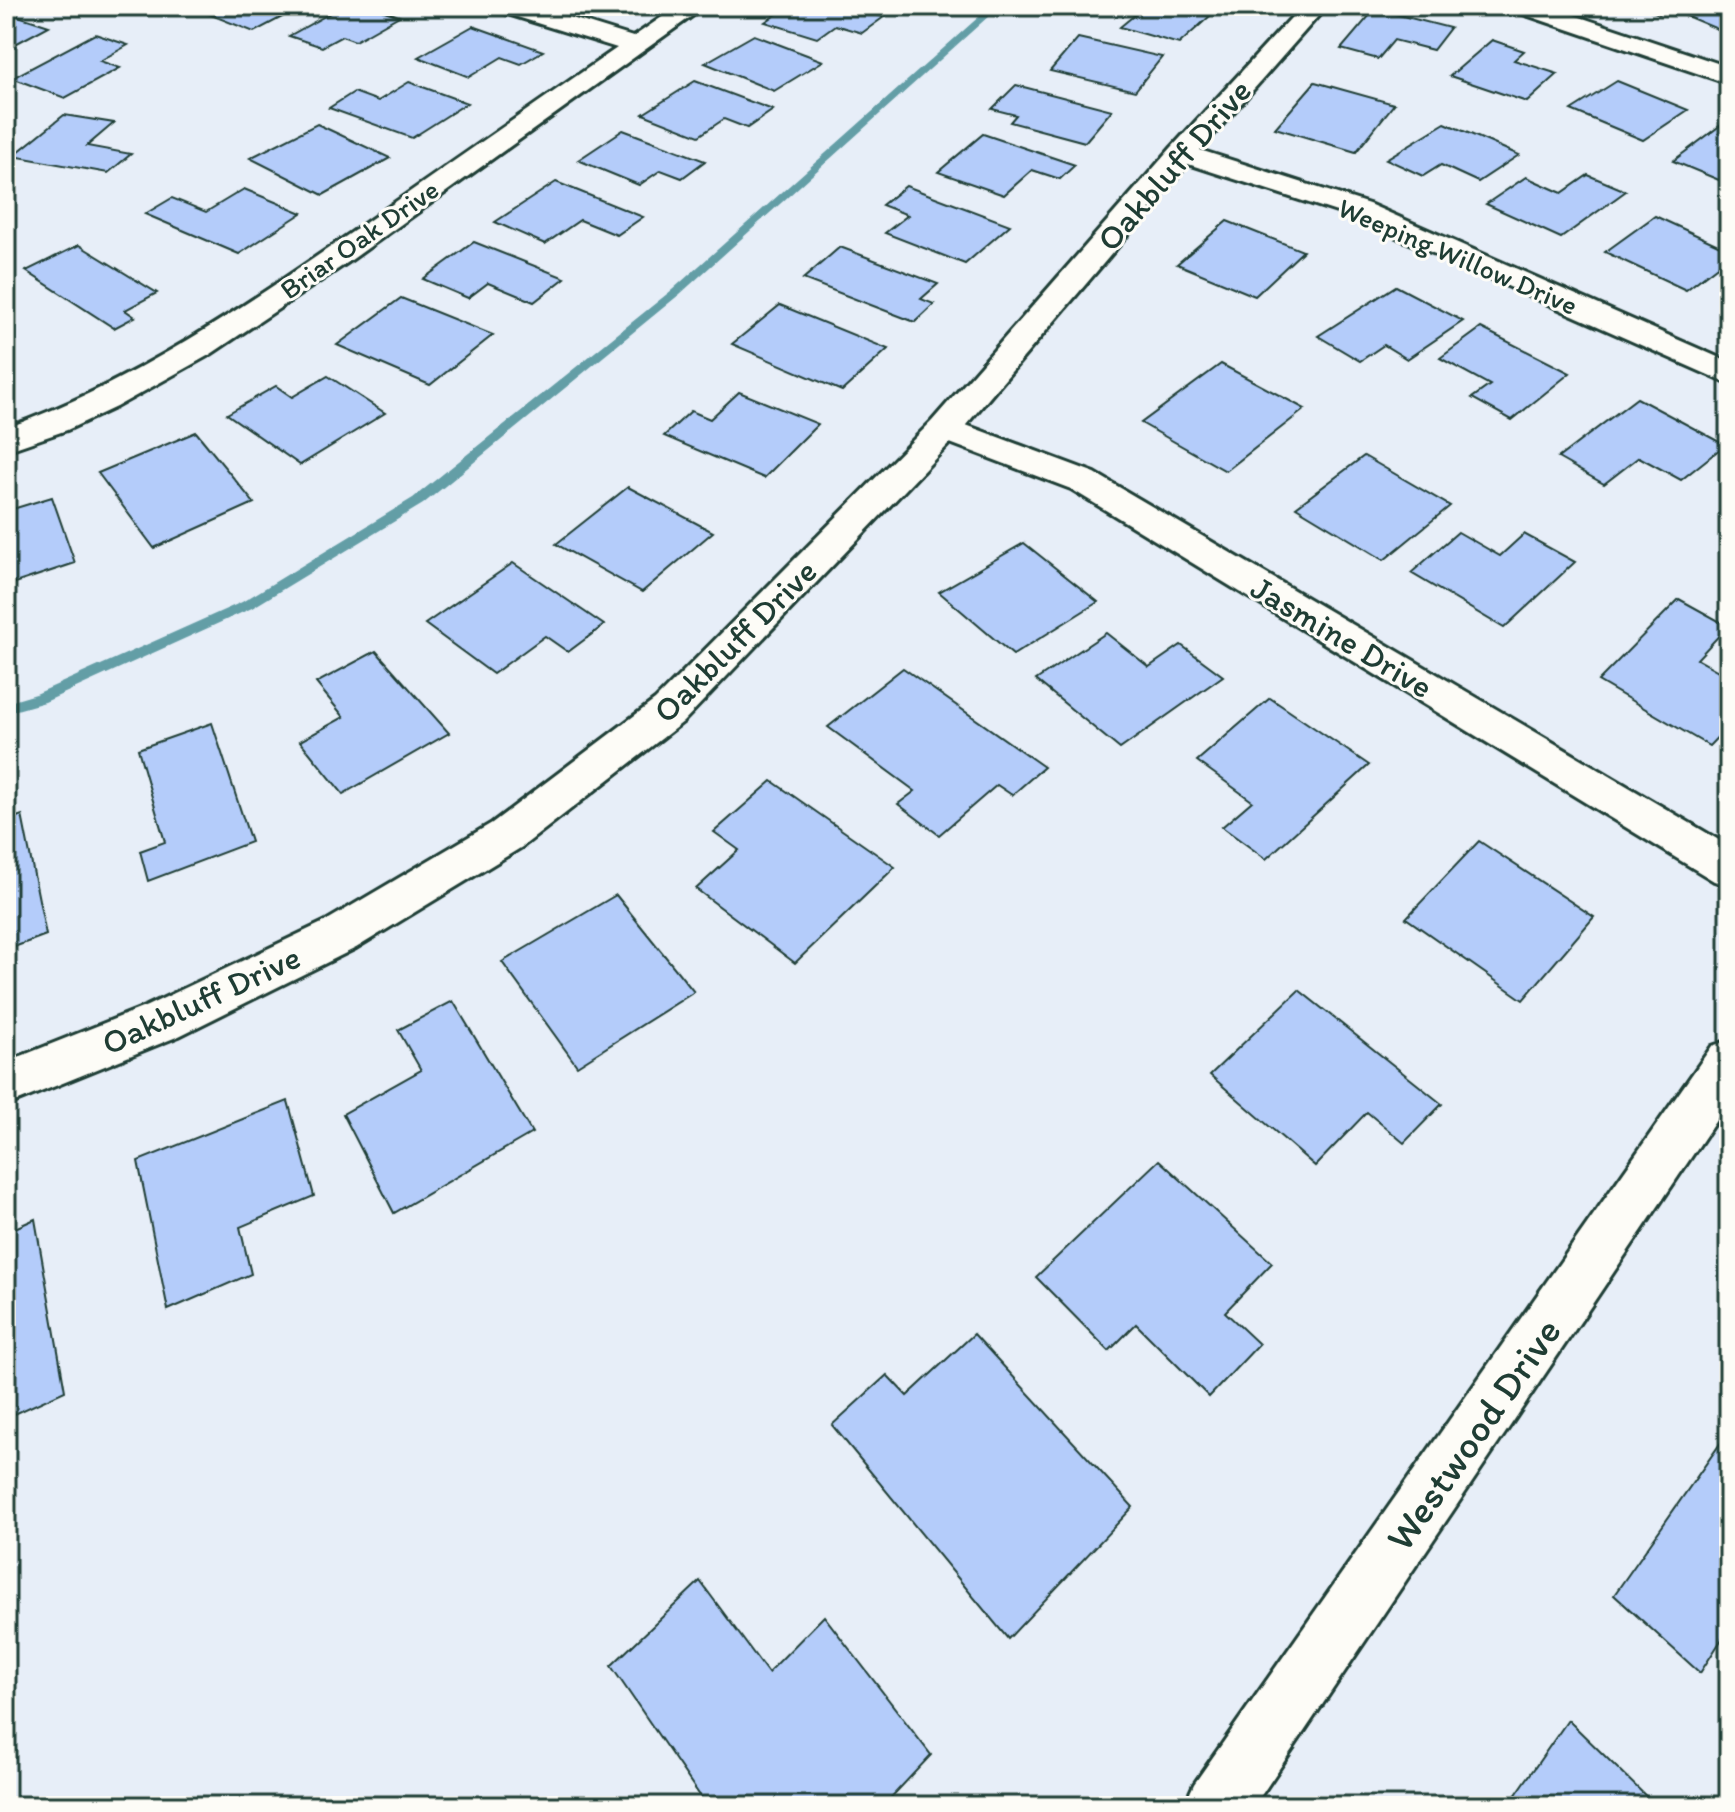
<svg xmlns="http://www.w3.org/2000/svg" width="1735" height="1812" viewBox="0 0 1735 1812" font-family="Itim,sans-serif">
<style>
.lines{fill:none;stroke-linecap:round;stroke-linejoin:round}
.stream{fill:#649ea6;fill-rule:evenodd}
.building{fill:#b4ccfa;stroke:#1f3d34;stroke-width:2}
.street-casing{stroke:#1f3d34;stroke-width:6}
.street{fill:#fdfcf7;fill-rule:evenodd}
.labels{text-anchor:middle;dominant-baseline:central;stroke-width:6;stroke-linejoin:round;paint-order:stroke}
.far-street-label{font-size:28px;fill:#1f3d34;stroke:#fdfcf7}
.street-label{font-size:34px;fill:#1f3d34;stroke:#fdfcf7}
.near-street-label{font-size:40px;fill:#1f3d34;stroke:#fdfcf7}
</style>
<rect width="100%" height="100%" fill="#e7eef8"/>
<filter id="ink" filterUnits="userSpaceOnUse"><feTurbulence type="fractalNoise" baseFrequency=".0125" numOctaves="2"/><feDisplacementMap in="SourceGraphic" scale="16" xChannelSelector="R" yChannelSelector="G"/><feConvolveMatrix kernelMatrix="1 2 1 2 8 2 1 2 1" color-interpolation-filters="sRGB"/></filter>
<g filter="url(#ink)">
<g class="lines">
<!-- stream -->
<path class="stream" d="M991,6H1000L680,294L423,504L252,608L45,702L6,713V703L36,694L242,602L413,498L672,290Z"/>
</g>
<!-- building -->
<g class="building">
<path d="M212,6H303L254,32L201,11Z"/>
<path d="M343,6H370L399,16L355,41L342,36L322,47L289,36Z"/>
<path d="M789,6H846L884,17L862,33L835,25L817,38L765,22Z"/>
<path d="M1113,6H1176L1210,16L1179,44L1120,27L1137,13Z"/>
<path d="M1640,6H1729V34L1670,9L1659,14Z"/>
<path d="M1375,9L1450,28L1433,50L1394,40L1378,59L1341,49Z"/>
<path d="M6,12L49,26L6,49Z"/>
<path d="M473,26L543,51L521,64L502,57L469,77L418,57Z"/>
<path d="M95,34L128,45L100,61L120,68L65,98L12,78Z"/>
<path d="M754,35L823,61L774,91L705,63Z"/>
<path d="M1078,38L1162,57L1135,91L1050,71Z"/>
<path d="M1492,40L1524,51L1514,60L1558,74L1527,102L1450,76Z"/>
<path d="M695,81L773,110L747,128L724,119L699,136L643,114Z"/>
<path d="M1617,81L1688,110L1643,140L1571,110Z"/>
<path d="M409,82L467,103L412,138L329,108L354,92L378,101Z"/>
<path d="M1315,82L1394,104L1356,152L1275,128Z"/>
<path d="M1016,85L1112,110L1085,142L1010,122L1016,115L992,109Z"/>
<path d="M64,115L114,123L87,146L131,154L108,173L13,156Z"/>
<path d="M1725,122L1729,124V172L1719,180L1673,161Z"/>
<path d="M1445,123L1519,155L1478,182L1441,165L1423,176L1386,159Z"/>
<path d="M317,124L390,158L323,195L250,158Z"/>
<path d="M623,130L705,161L682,178L661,170L639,185L578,160Z"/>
<path d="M983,134L1075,165L1060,179L1032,170L1004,195L938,172Z"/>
<path d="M1588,175L1626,191L1561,238L1486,204L1526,177L1562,193Z"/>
<path d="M556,182L643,217L617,235L580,220L545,244L495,222Z"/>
<path d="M906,186L1010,225L965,264L885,233L908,215L882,205Z"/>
<path d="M244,189L302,213L239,254L145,214L172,198L206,212Z"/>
<path d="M1655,216L1729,250V257L1686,290L1605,252Z"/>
<path d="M1227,221L1303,251L1255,296L1177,264Z"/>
<path d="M474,242L565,278L534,302L488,283L468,298L423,279Z"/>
<path d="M79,245L157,293L125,310L135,317L114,328L26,271Z"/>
<path d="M840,247L938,284L921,299L934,304L915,322L803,279Z"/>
<path d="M1396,286L1463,321L1407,359L1384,345L1360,361L1318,336Z"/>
<path d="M401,298L493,335L430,385L337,345Z"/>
<path d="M780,305L888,349L842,391L732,344Z"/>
<path d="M1481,328L1570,373L1512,420L1472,398L1490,385L1440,358Z"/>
<path d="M1221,364L1305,409L1226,471L1141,423Z"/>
<path d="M328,376L385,413L300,465L227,414L276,386L292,397Z"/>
<path d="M739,392L818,424L764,478L664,436L691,411L710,419Z"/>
<path d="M1637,398L1725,445L1681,480L1639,457L1604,484L1558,458Z"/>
<path d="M196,432L254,503L154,548L98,473Z"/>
<path d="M1364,456L1450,506L1384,560L1296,507Z"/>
<path d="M628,487L713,532L642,592L556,544Z"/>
<path d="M52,497L75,563L6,586V511Z"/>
<path d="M1458,532L1500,556L1524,534L1575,562L1504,628L1411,573Z"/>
<path d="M1024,543L1098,602L1013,655L939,592Z"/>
<path d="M513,563L604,625L568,652L545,636L493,674L425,624Z"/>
<path d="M1679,599L1728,626L1697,659L1729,677V725L1709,746L1598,681Z"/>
<path d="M1106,633L1149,667L1181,645L1223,676L1120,749L1036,680Z"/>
<path d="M376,651L449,733L343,794L300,741L344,717L316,683Z"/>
<path d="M903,668L1044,767L1012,795L997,785L939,835L898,804L915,791L828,727Z"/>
<path d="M1270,698L1369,765L1266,859L1222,827L1252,801L1197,761Z"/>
<path d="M212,723L251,842L148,881L140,851L165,842L138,749Z"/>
<path d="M772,781L895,867L795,963L696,889L739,850L714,832Z"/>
<path d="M22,815L46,935L6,950V821Z"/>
<path d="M1479,841L1594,917L1523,1000L1406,918Z"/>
<path d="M616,895L694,992L577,1066L502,962Z"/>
<path d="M1299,990L1442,1104L1404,1143L1367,1112L1315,1166L1210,1075Z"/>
<path d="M453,1001L532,1133L394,1213L343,1114L421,1070L398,1030Z"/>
<path d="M288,1101L314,1196L240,1227L251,1274L168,1310L138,1161Z"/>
<path d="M1159,1160L1272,1263L1225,1312L1259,1344L1209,1397L1136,1324L1109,1351L1036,1277Z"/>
<path d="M35,1219L65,1391L6,1418V1232Z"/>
<path d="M974,1334L1133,1507L1008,1639L832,1425L887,1375L907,1396Z"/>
<path d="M1729,1431V1628L1700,1673L1614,1595Z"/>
<path d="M700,1581L768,1673L824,1616L931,1755L883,1806H707L611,1666Z"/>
<path d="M1568,1720L1656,1806H1508Z"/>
</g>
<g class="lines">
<!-- street casing -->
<g class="street-casing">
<g id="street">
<path d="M495,6H533L633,37L678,6H706L347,263L211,354L116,407L67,430L6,451V428C135,382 246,305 358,228C444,168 530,108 617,48L498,11Z"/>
<path d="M1302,6H1327L1200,150L1369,204L1729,362V384L1349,216L1188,164L966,425L1095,473L1729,846V886L1714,881L1071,489L950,443L683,722L522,847L356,948L179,1036L6,1106V1062L147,1006L324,922L492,823L655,700L932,421L1172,147Z"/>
<path d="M1511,6H1547L1729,67V84L1514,11Z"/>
<path d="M1729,1040V1101L1254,1806H1184L1194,1784L1712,1046Z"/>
</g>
</g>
<!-- street -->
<use href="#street" class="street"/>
</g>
</g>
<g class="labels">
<!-- far-street labels -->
<g class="far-street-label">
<text transform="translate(359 239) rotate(-35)">Briar Oak Drive</text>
<text transform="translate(1458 256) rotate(23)">Weeping Willow Drive</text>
</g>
<!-- street labels -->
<g class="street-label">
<text transform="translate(1174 165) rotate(-49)">Oakbluff Drive</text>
<text transform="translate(1342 637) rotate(31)">Jasmine Drive</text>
<text transform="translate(735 641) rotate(-45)">Oakbluff Drive</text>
<text transform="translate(201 1000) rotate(-25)">Oakbluff Drive</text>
</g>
<!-- near-street labels -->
<g class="near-street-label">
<text transform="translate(1473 1434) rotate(-55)">Westwood Drive</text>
</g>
</g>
<!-- margin -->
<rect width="1735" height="1812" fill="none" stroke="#fdfcf7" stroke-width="32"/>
<rect x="16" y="16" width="1703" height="1780" fill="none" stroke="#1f3d34" stroke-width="3" filter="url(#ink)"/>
</svg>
